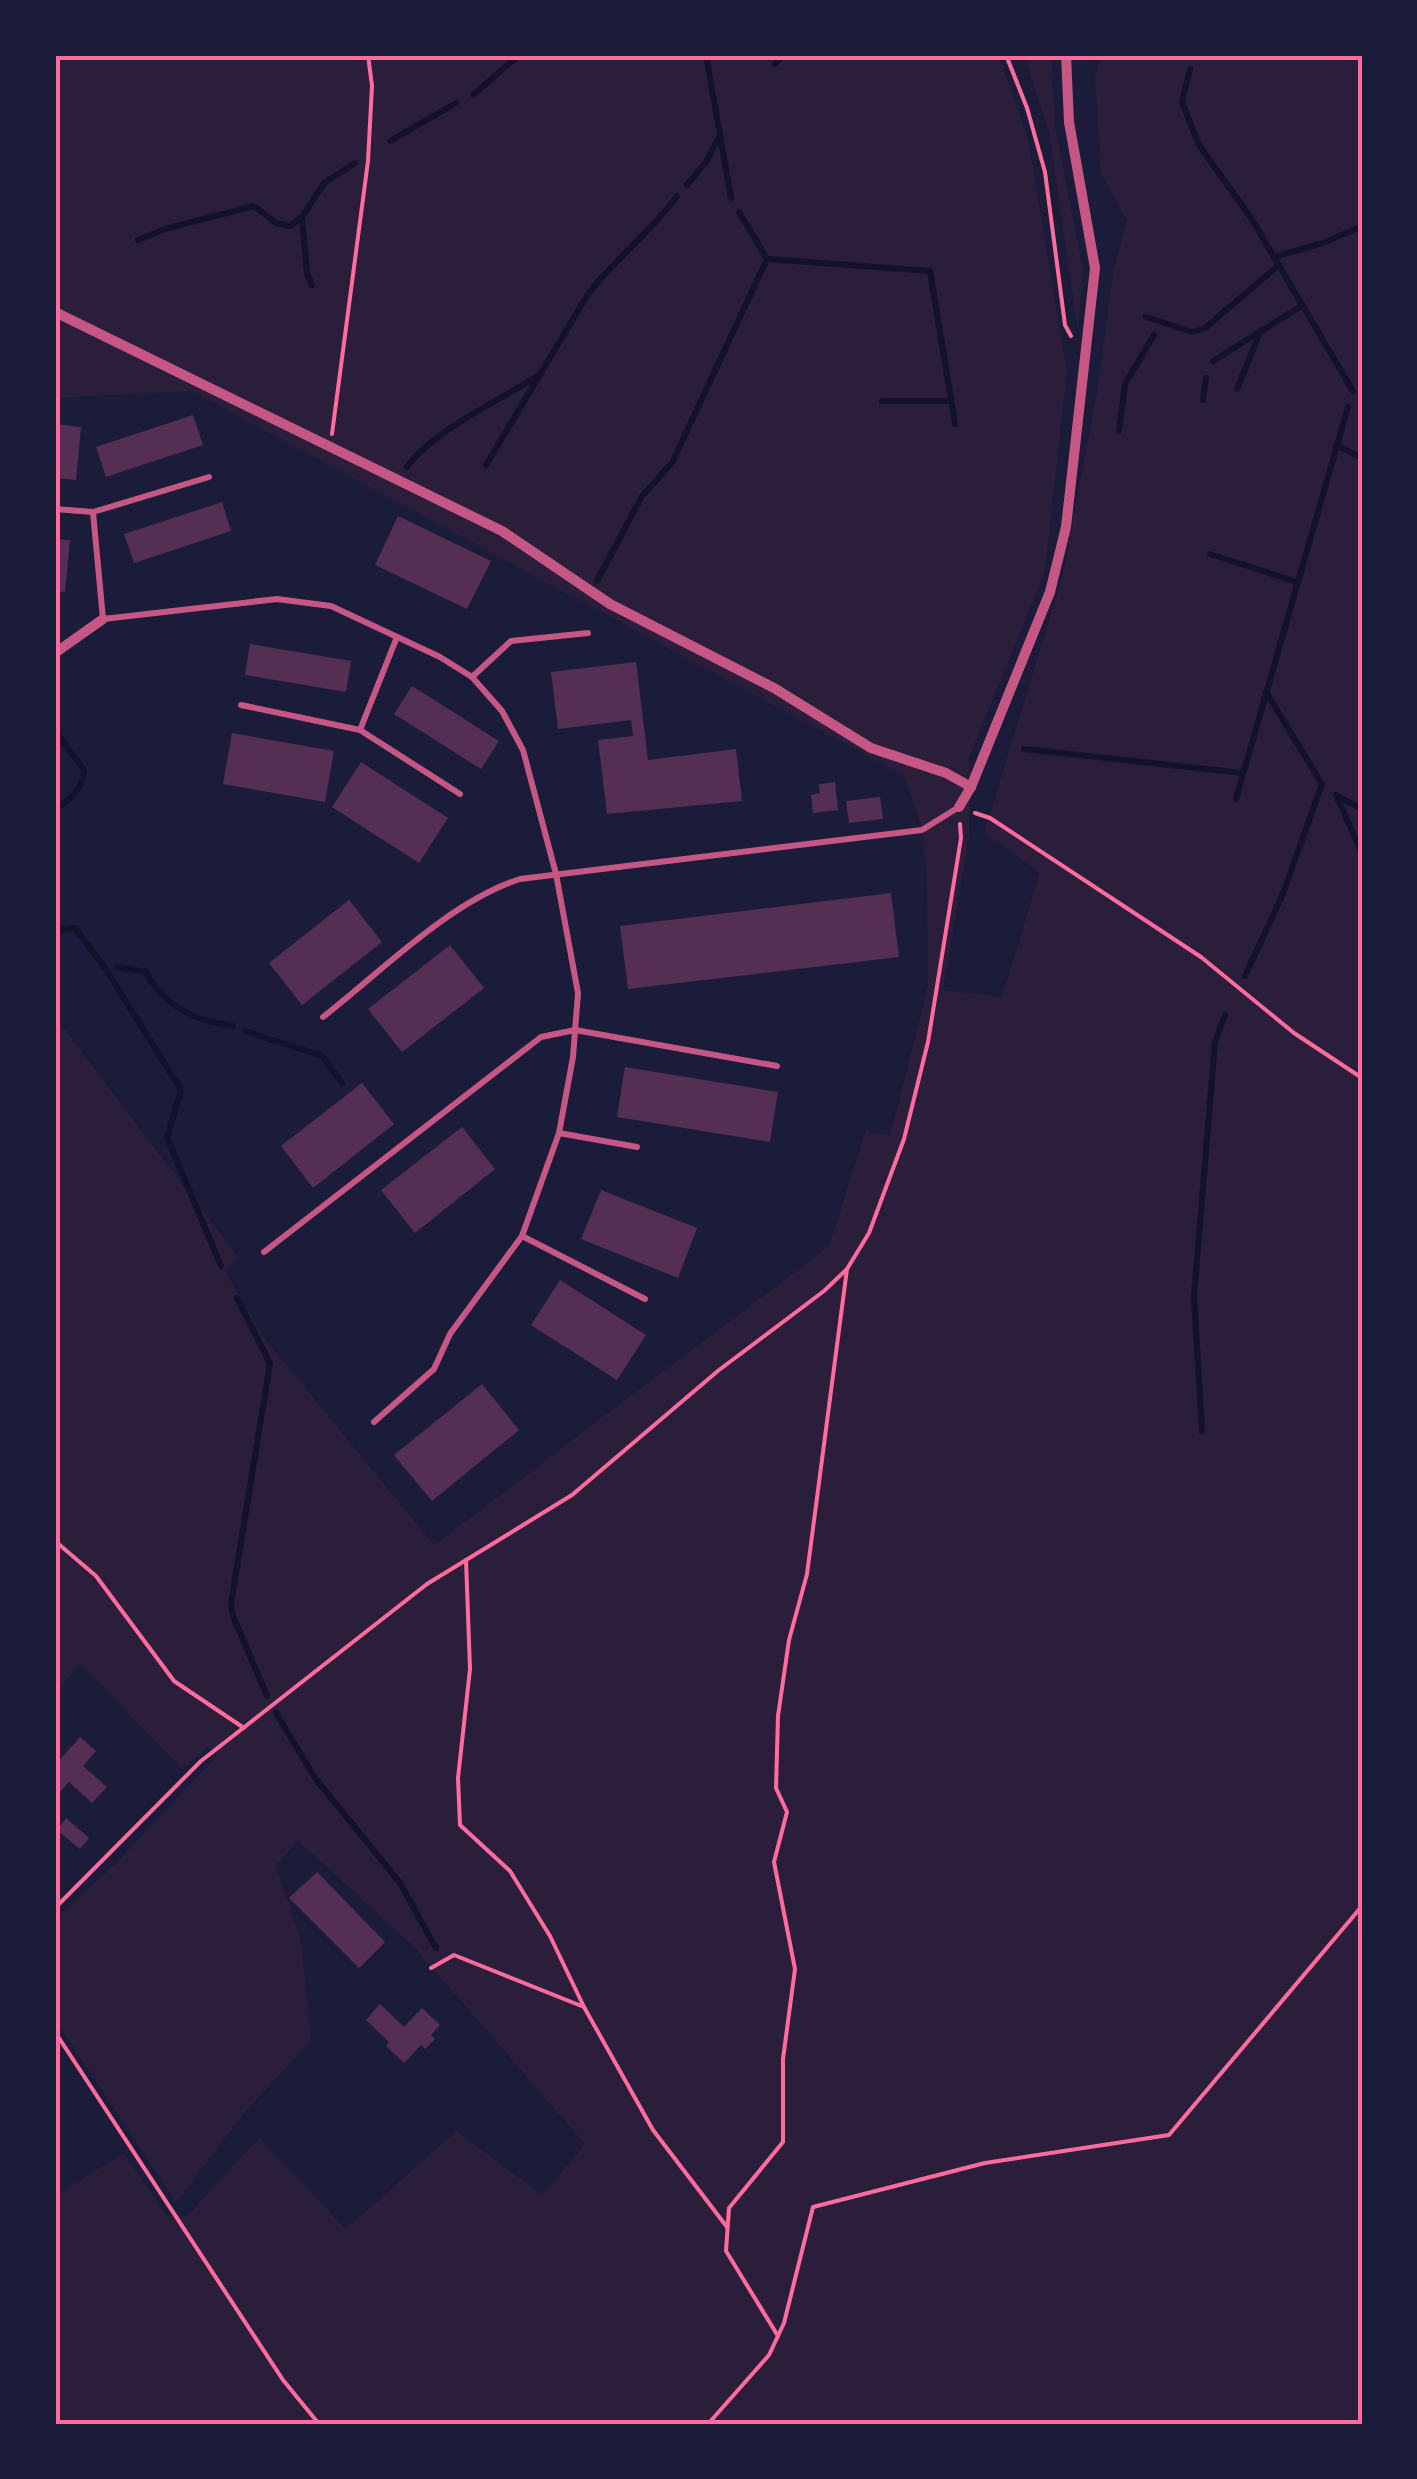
<svg xmlns="http://www.w3.org/2000/svg" width="1417" height="2479" viewBox="0 0 1417 2479" font-family="'Sofia Sans Condensed',sans-serif">
<style>
.green{fill:#2a1e3b}
.lines{fill:none;stroke-linecap:round;stroke-linejoin:round}
.stream{stroke:#12122b;stroke-width:6}
.building{fill:#542f53}
.path{stroke:#ff6b9d;stroke-width:4}
.service{stroke:#c65784;stroke-width:6}
.minor{stroke:#c65784;stroke-width:10}
.neatline{fill:none;stroke:#ff6b9d;stroke-width:4}
</style>
<rect width="100%" height="100%" fill="#1b1b3a"/>
<!-- green -->
<g class="green">
<path d="M55,55H998L1028,138L1067,372L1045,571L969,758V836L943,990L1002,997L1040,872L984,833L1063,575L1098,386L1113,273L1127,220L1101,173L1095,77L1101,55H1356L1362,58V2424H55V2196L124,2153L167,2216H187L259,2138L346,2229L456,2131L543,2195L585,2144L414,1947L298,1841L276,1866L301,1940L311,2040L240,2118L176,2203L55,2019V1919L115,1864L217,1756L208,1746L182,1769L80,1663L55,1694V1017L238,1257L225,1271L262,1335L434,1545L829,1246L866,1130L890,1136L928,986L927,872L922,830L905,776L192,391L55,398Z"/>
<path d="M1024,55H1051L1055,125L1083,269L1078,331L1049,131Z"/>
</g>
<g class="lines">
<!-- stream -->
<g class="stream">
<path d="M706,55L731,198"/>
<path d="M775,64L784,55"/>
<path d="M1190,69L1182,102L1199,145L1251,218L1353,391"/>
<path d="M473,95L519,55"/>
<path d="M390,141L456,103"/>
<path d="M687,185L706,162L718,139"/>
<path d="M302,217L307,274L312,285"/>
<path d="M138,240L168,228L254,206L276,223L290,226L302,217L324,183L355,163"/>
<path d="M1274,257L1323,243L1362,226"/>
<path d="M767,259L930,271L955,424"/>
<path d="M1146,317L1192,332L1205,328L1279,265"/>
<path d="M1213,361L1303,305"/>
<path d="M1237,389L1261,330"/>
<path d="M1203,400L1206,378"/>
<path d="M882,401H950"/>
<path d="M1119,431L1125,384L1154,335"/>
<path d="M1336,445L1362,458"/>
<path d="M486,465L588,294C615,259 651,232 677,196"/>
<path d="M407,467C431,432 498,401 536,377"/>
<path d="M1210,554L1297,582"/>
<path d="M597,581L642,496L672,463L767,259L739,212"/>
<path d="M55,731L84,770C82,791 71,798 55,810"/>
<path d="M1024,749L1243,773"/>
<path d="M1336,795L1362,853"/>
<path d="M1337,796L1362,809"/>
<path d="M1236,799L1348,407"/>
<path d="M55,931L75,928L105,968L181,1090L167,1137L221,1266"/>
<path d="M117,967L146,972C165,1007 194,1021 233,1026"/>
<path d="M1245,976L1282,896L1322,784L1266,692"/>
<path d="M245,1031L322,1056L342,1083"/>
<path d="M237,1298L270,1363L231,1604L233,1616L267,1696"/>
<path d="M1202,1431L1194,1296L1215,1042L1225,1015"/>
<path d="M276,1713L315,1778L400,1883L436,1948"/>
</g>
</g>
<!-- building -->
<g class="building">
<path d="M193,415L203,445L106,477L96,447Z"/>
<path d="M55,424L81,427L76,480L55,478Z"/>
<path d="M222,502L231,531L134,563L124,534Z"/>
<path d="M398,516L491,561L467,609L375,565Z"/>
<path d="M55,539L70,540L65,592L55,591Z"/>
<path d="M250,644L351,661L346,692L245,675Z"/>
<path d="M636,662L648,760L736,749L742,801L607,814L598,740L633,736L631,720L558,729L551,672Z"/>
<path d="M412,686L499,741L481,769L394,714Z"/>
<path d="M232,733L334,751L325,802L223,784Z"/>
<path d="M361,762L448,818L419,863L332,807Z"/>
<path d="M835,782L838,810L813,813L811,795L820,793L819,784Z"/>
<path d="M880,797L883,819L849,823L846,801Z"/>
<path d="M891,893L899,957L628,989L620,926Z"/>
<path d="M349,900L382,942L302,1005L269,963Z"/>
<path d="M450,945L484,988L402,1052L368,1009Z"/>
<path d="M625,1067L778,1092L770,1142L617,1117Z"/>
<path d="M362,1083L394,1124L313,1188L281,1146Z"/>
<path d="M462,1127L495,1169L415,1233L381,1190Z"/>
<path d="M601,1190L697,1228L678,1278L581,1239Z"/>
<path d="M560,1280L646,1335L617,1380L531,1325Z"/>
<path d="M482,1384L519,1430L432,1501L394,1455Z"/>
<path d="M80,1737L96,1751L83,1766L107,1787L92,1803L69,1782L55,1798V1765Z"/>
<path d="M66,1818L89,1838L80,1849L57,1830Z"/>
<path d="M317,1872L385,1942L359,1968L289,1898Z"/>
<path d="M380,2004L404,2027L422,2008L440,2025L431,2035L435,2039L425,2049L421,2045L404,2063L386,2046L389,2042L366,2020Z"/>
</g>
<g class="lines">
<!-- path -->
<g class="path">
<path d="M1006,55L1027,108L1045,172L1065,325L1071,336"/>
<path d="M332,434L368,161L372,86L368,55"/>
<path d="M975,813L990,818L1201,957L1294,1033L1362,1078"/>
<path d="M55,1541L96,1576L174,1681L244,1728"/>
<path d="M466,1560L470,1669L458,1778L460,1825L510,1871L550,1936L584,2007"/>
<path d="M55,1908L201,1761L427,1584L572,1495L719,1370L824,1291L847,1269L869,1233L904,1139L928,1042L961,838L960,824"/>
<path d="M431,1968L454,1955L584,2007L653,2130L727,2227"/>
<path d="M55,2032L283,2380L319,2424"/>
<path d="M778,2336L726,2251L729,2208L783,2142V2059L795,1969L774,1862L787,1812L776,1788L778,1716L789,1640L807,1574L847,1269"/>
<path d="M708,2424L769,2355L784,2323L813,2207L985,2163L1169,2135L1362,1906"/>
</g>
<!-- service -->
<g class="service">
<path d="M55,509L93,512L209,477"/>
<path d="M93,512L103,619L277,599L331,606L440,657L472,677L502,711L523,750L556,874L578,993L573,1057L559,1133L522,1236L450,1334L434,1369L374,1422"/>
<path d="M472,677L511,641L588,633"/>
<path d="M241,705L360,730L460,794"/>
<path d="M360,730L397,637"/>
<path d="M323,1017C382,971 449,902 520,879L922,830L959,807"/>
<path d="M559,1133L637,1147"/>
<path d="M522,1236L645,1299"/>
<path d="M264,1252L541,1037L575,1030L777,1066"/>
</g>
<!-- minor -->
<g class="minor">
<path d="M55,312L502,531L610,604L774,688L871,748L946,773L971,787"/>
<path d="M55,653L103,619"/>
<path d="M959,807L971,787L1050,592L1066,527L1095,268L1069,122L1066,55"/>
</g>
</g>
<!-- border -->
<rect width="1417" height="2479" fill="none" stroke="#1b1b3a" stroke-width="115"/>
<rect x="58" y="58" width="1302" height="2364" class="neatline"/>
</svg>
